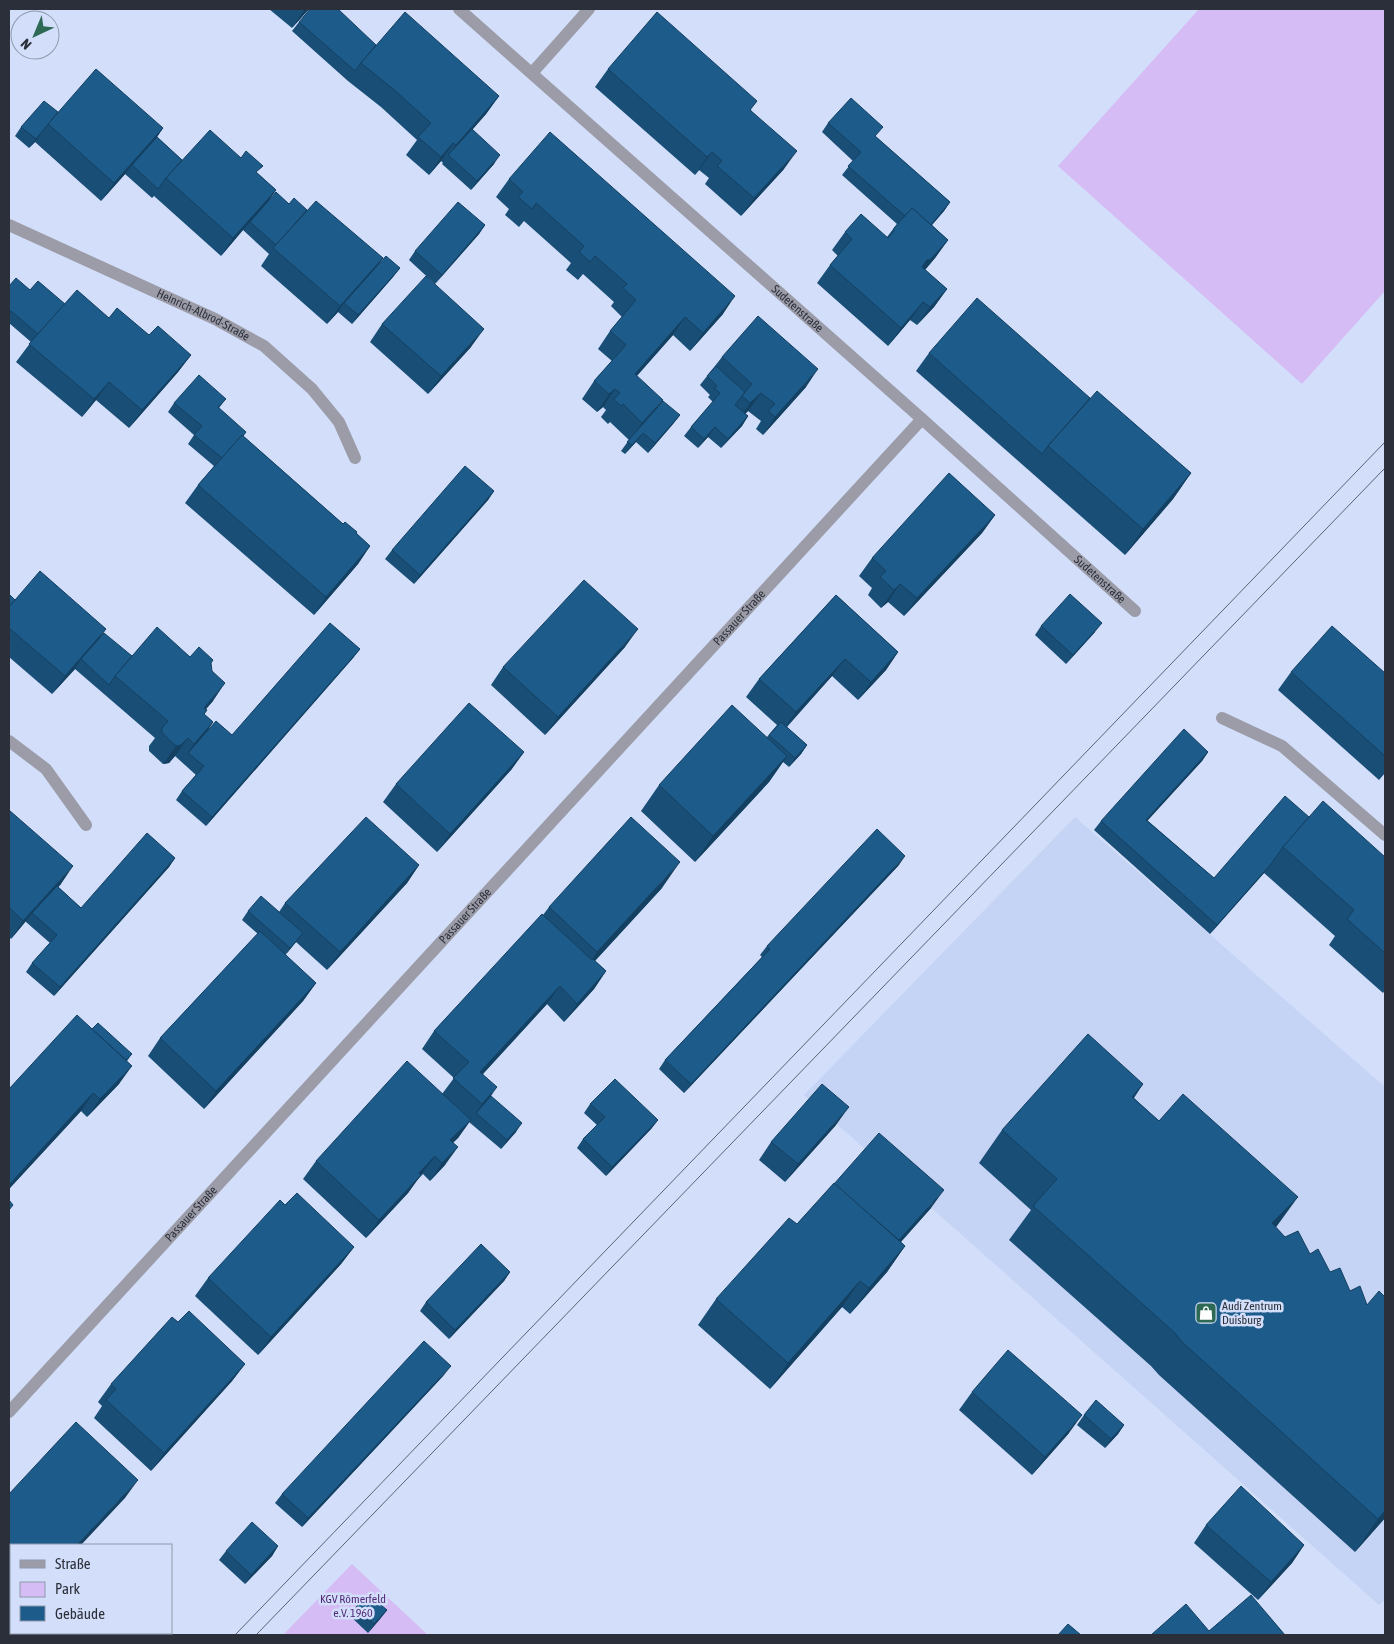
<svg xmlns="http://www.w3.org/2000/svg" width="1394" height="1644" viewBox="0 0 1394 1644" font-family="'Asap Condensed',sans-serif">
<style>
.built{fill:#c5d4f5}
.green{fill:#d5bcf5}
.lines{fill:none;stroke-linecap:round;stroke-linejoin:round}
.minor{stroke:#9b9ca8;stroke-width:12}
.tram{stroke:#5b6270;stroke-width:1}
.wall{fill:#194e77}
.shaded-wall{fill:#144061}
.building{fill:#1d5b8a;stroke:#144061}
.labels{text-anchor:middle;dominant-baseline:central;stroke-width:5;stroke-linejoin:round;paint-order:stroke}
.street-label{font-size:12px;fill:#2b2f39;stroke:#d3dffa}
.poi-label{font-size:12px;fill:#2b2f39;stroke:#d3dffa;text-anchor:start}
.park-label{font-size:12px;fill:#522a78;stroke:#d3dffa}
</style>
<rect width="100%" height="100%" fill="#d3dffa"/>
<!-- built -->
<path class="built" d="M1075,817L1385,1087V1600L1379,1605L804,1095Z"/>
<!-- green -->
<g class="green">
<path d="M1199,9H1385V291L1302,384L1058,166Z"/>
<path d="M352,1564L428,1635H283Z"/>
</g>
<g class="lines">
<!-- minor -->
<g class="minor">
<path id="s1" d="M459,9L922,419L1135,611"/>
<path d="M532,73L589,9"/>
<path id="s2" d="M9,225L215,319L264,346L312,389L339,422L355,458"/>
<path d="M1222,718L1282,746L1385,835"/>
<path d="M9,741L46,769L86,825"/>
<path id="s3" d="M9,1412L922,419"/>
</g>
<!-- tram -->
<g class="tram">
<path d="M235,1635L1385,442"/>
<path d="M256,1635L1385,468"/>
</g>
</g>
<!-- wall -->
<g class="wall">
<path d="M269,9H309L292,28Z"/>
<path d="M299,22L376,45L499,96L486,114L472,130L494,164L471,190L442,164L443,163L441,161L429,175L406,155L417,140L381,107L348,81L292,31Z"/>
<path d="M608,69L751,110L784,169L741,216L705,184L709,178L699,170L695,175L595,87Z"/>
<path d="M58,112L163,128L157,137L182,160L257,173L276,190L270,199L289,204L307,210L383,258L378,265L400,268L393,277L352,324L338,312L327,324L261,266L269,254L243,230L221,256L154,196L152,198L125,174L126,173L101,201L35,142L29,148L15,136L21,127Z"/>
<path d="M828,123L876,137L950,202L944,211L932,225L948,240L935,258L925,270L947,289L934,307L917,325L910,320L888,346L817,283L830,265L838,256L832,250L845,232L887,237L897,224L842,175L853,161L822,132Z"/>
<path d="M509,179L723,314L690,351L673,335L637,376L657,408L680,415L673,424L648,453L636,442L625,454L621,451L629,440L610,422L608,424L601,417L606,410L603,407L597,412L582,399L594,381L612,361L598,349L610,331L622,317L611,306L614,302L583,274L578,280L566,270L571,263L524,221L519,227L505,215L509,209L496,197Z"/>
<path d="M485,225L479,234L435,284L409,260L415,251Z"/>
<path d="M9,286L30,290L65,304L109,318L191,355L178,372L129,428L96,400L82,417L16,362L31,342L9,323Z"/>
<path d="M382,324L471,347L428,394L370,342Z"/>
<path d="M929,353L1090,398L1191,473L1173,499L1125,555L916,371Z"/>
<path d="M722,357L806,387L763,435L756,429L761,421L748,411L745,414L748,416L742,426L721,448L708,437L698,448L684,436L691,427L713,402L708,397L710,395L700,385Z"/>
<path d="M226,399L219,408L243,436L343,524L356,533L370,546L358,564L314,615L185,503L198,485L214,466L188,444L194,435L168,412L174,403Z"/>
<path d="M494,491L488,500L414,584L385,559L392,550Z"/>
<path d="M995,515L982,533L904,616L888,602L881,608L868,595L872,588L859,576L872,558Z"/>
<path d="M9,594L15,600L100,637L132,656L190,657L211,664L213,701L206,709L207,710L204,714L213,722L208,730L232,735L360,649L353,658L206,826L176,800L182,791L196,775L175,756L169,763L163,764L149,751V746L155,738L75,669L52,694L9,657Z"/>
<path d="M836,595L898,652L886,670L858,700L832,676L787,727L807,745L801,754L789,767L783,762L769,782L695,862L641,811L659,785L767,737L777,725L746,697L759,679Z"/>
<path d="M1041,626L1095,632L1066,664L1035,635Z"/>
<path d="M625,647L545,735L491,685L503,667Z"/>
<path d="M1385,670V773L1379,780L1278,690L1291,672H1384Z"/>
<path d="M524,752L511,770L437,852L383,802L396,784Z"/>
<path d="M1208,752L1202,761L1147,820L1214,878L1309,817L1385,857V990L1383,993L1329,945L1335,936L1264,873L1210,934L1094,830L1101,821Z"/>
<path d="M9,810L61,884L58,887L81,908L175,858L169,867L54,996L26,972L32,963L50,943L26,922V921L11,939L9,937Z"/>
<path d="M419,865L407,883L327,970L296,942L285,955L316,983L303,1001L204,1109L148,1056L160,1038L258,934L242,920L248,911L279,912L285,903Z"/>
<path d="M899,865L684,1093L659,1069L665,1060L762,957L760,955L767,946Z"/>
<path d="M662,888L595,961L606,971L594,989L564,1022L547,1004L483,1074L491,1096L516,1132L501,1149L469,1122L458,1138L453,1142L445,1165L430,1181L423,1174L417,1180L408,1193L366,1238L303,1179L316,1161L442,1094L454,1078L422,1049L434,1031L543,915L549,907Z"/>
<path d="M92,1029L132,1054L127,1061L119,1084L87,1117L81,1111L9,1189V1089Z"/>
<path d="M1143,1084L1134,1098L1276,1228L1285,1237L1310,1254L1330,1272L1350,1291L1367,1305L1385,1297V1518L1355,1552L1159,1375L1151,1366L1009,1240L1031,1210L979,1163L1002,1130Z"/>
<path d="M590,1104L658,1120L651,1129L606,1176L577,1148L583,1139L597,1125L584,1113Z"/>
<path d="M836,1125L785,1182L759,1160L771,1142Z"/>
<path d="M834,1184L931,1208L901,1242L905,1246L887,1272L850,1314L842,1307L770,1389L698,1325L716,1299L797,1224Z"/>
<path d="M285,1205L354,1247L341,1264L258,1355L195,1296L208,1278Z"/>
<path d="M510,1272L504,1281L449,1339L420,1311L426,1302Z"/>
<path d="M178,1322L245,1364L232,1381L151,1471L94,1418L102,1406L98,1402L111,1384Z"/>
<path d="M444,1375L302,1527L275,1503L282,1494Z"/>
<path d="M972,1392L1069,1433L1032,1475L959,1410Z"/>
<path d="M1084,1415L1124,1425L1118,1434L1105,1448L1077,1425Z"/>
<path d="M1206,1525L1304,1545L1292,1563L1258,1600L1194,1543Z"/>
<path d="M278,1546L272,1556L245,1584L219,1560L226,1551Z"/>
<path d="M356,1607L387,1610L380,1619L368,1633L350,1616Z"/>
</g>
<!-- shaded-wall -->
<g class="shaded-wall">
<path d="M305,9H309L292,28Z"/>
<path d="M499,96L486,114L449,156V155L456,145Z"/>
<path d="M163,128L151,146L132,165L126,173L101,201L114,183Z"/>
<path d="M42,133L35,142L29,148L36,139Z"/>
<path d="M453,143L441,161L429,175L441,157Z"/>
<path d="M797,151L784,169L741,216L754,198Z"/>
<path d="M712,152L699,170L695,175L707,157Z"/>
<path d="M500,155L494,164L471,190L477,181Z"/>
<path d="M276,190L263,208L250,222L243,230L221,256L233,238Z"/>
<path d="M950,202L944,211L917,242L923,233Z"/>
<path d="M485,225L479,234L435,284L442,275Z"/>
<path d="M948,240L935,258L918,278L909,285L927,260Z"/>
<path d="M383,258L370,276L344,303L338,312L327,324L340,306Z"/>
<path d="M400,268L393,277L352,324L358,315Z"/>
<path d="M947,289L934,307L917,325L930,307Z"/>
<path d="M735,296L723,314L690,351L703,333Z"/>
<path d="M923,302L910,320L888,346L901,328Z"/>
<path d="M685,317L673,335L622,392L635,374Z"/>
<path d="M484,329L471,347L428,394L441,376Z"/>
<path d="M191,355L178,372L129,428L142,410Z"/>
<path d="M818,369L806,387L763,435L775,417Z"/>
<path d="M109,382L96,400L82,417L94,399Z"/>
<path d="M615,389L603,407L597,412L609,394Z"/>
<path d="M761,393L748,411L738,421L750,403Z"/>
<path d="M663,400L651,418L630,441L642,423Z"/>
<path d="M680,415L673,424L648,453L655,443Z"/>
<path d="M748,416L742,426L721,448L728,439Z"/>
<path d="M715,427L708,437L698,448L704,439Z"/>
<path d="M643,433L636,442L625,454L632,445Z"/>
<path d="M1191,473L1173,499L1125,555L1143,529Z"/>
<path d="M494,491L488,500L414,584L420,575Z"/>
<path d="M995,515L982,533L904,616L917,598Z"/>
<path d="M370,546L358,564L314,615L326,597Z"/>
<path d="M900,584L888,602L881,608L894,590Z"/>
<path d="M1102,623L1095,632L1066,664L1073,655Z"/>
<path d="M106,629L94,647L81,659L75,669L52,694L65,676Z"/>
<path d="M638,629L625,647L545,735L558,717Z"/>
<path d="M360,649L353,658L206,826L212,817Z"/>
<path d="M898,652L886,670L858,700L871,682Z"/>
<path d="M845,659L832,676L783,730L796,712Z"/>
<path d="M225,683L213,701L191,726L204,708Z"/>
<path d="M213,722L201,740L188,753L194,744Z"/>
<path d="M188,738L175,756L169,763L163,764L176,746Z"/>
<path d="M807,745L801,754L789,767L795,758Z"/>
<path d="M524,752L511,770L437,852L450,834Z"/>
<path d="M1208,752L1202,761L1140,829L1146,820Z"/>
<path d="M787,756L769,782L695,862L713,836Z"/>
<path d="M905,856L899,865L684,1093L691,1084Z"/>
<path d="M175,858L169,867L54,996L60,987Z"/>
<path d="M680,862L662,888L579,978L597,952Z"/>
<path d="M1271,864L1264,873L1210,934L1217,925Z"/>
<path d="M419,865L407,883L327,970L340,952Z"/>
<path d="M73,866L61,884L33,914L32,913L26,921L11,939L23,921Z"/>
<path d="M303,933L296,942L284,957L290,948Z"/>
<path d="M606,971L594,989L564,1022L577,1004Z"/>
<path d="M316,983L303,1001L204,1109L216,1091Z"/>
<path d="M560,986L547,1004L468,1090L480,1072Z"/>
<path d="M132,1066L119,1084L87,1117L100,1099Z"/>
<path d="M1143,1084L1120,1117L1132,1097Z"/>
<path d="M497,1087L485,1105L476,1113L482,1104Z"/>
<path d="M93,1093L81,1111L9,1189V1185Z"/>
<path d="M849,1107L836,1125L785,1182L798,1164Z"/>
<path d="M471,1120L458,1138L438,1158L450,1140Z"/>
<path d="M658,1120L651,1129L606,1176L612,1167Z"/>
<path d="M522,1123L516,1132L501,1149L507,1140Z"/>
<path d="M458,1147L445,1165L430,1181L442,1163Z"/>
<path d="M435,1156L408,1193L366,1238L379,1220L419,1173Z"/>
<path d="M944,1190L931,1208L879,1266L892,1248Z"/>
<path d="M1298,1197L1274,1230L1272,1223Z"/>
<path d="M905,1246L887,1272L850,1314L869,1288Z"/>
<path d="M354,1247L341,1264L258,1355L271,1337Z"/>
<path d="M510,1272L504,1281L449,1339L455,1330Z"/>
<path d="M860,1281L842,1307L770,1389L788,1363Z"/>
<path d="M245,1364L232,1381L151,1471L164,1453Z"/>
<path d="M451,1366L444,1375L302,1527L308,1518Z"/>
<path d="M1082,1415L1069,1433L1032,1475L1045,1457Z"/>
<path d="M1124,1425L1118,1434L1105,1448L1111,1439Z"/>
<path d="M138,1480L125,1498L81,1545H77Z"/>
<path d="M1385,1511V1518L1355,1552L1378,1519Z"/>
<path d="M1304,1545L1292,1563L1258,1600L1271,1582Z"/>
<path d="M278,1546L272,1556L245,1584L251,1575Z"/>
<path d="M387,1610L380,1619L368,1633L374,1624Z"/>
<path d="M11,1617V1621L9,1624V1620Z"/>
</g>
<!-- building -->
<g class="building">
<path d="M310,9H338L376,45L361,63L355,71L299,22Z"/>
<path d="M405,12L499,96L456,145L453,143L441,157L418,137L431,123L393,89L361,63Z"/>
<path d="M657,12L757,101L750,110L797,151L754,198L717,166L722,161L712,152L707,157L608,69Z"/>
<path d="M96,69L163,128L114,183L48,124Z"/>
<path d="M851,98L883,127L875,136L950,202L931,225L912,208L905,216L848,166L861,152L828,123Z"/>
<path d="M44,101L58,112L36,139L21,127Z"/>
<path d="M472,129L500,155L477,181L448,155Z"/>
<path d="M210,130L241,158L246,151L263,166L256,172L276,190L233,238L166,178Z"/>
<path d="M550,132L735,296L703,333L685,317L635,374L663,400L642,423L623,404L621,406L614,399L620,393L615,389L609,394L594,381L626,345L610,331L636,300L623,288L627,284L595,256L590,262L579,252L584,246L536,203L532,209L518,197L523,192L509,179Z"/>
<path d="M157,137L182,160L166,178L158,189L132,165Z"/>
<path d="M276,192L289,204L294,198L307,210L276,245L250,222Z"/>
<path d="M316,201L383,258L340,306L273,248Z"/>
<path d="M458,202L485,225L442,275L415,251Z"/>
<path d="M912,208L948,240L930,260H927L922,267L947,289L930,307L923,302L901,328L830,265L852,239L845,232L861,214L888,238L894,231V228Z"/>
<path d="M386,256L400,268L358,315L344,303Z"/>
<path d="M426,276L484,329L441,376L382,324Z"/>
<path d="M16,278L30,290L38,281L65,304L38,334L11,311L9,314V286Z"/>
<path d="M77,290L109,318L117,308L149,335L158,326L191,355L142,410L109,382L94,399L29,344Z"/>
<path d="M977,298L1090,398L1048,446L1042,454L929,353Z"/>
<path d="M758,316L818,369L775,417L768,411L775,404L761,393L750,403L742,396L752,384L722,357Z"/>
<path d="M716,366L745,392L735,405L748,416L728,439L715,427L704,439L691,427L720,393L714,388L717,386L707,376Z"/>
<path d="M199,375L226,399L218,407L246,432L243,436L242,435L222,458L194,435L202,426L174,403Z"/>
<path d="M1097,391L1191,473L1143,529L1048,446Z"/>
<path d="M663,401L680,415L655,443L643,433L632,445L627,442Z"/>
<path d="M242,435L343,524L345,522L357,532L356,533L370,546L326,597L198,485Z"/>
<path d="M465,466L494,491L420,575L392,550Z"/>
<path d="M949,473L995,515L917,598L900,584L894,590L880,577L886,571L872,558Z"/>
<path d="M40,571L106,629L65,676L9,628V607Z"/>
<path d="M584,580L638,629L558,717L503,667Z"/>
<path d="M9,594L15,600L9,607Z"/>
<path d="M1070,594L1102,623L1073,655L1041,626Z"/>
<path d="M836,595L898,652L871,682L845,659L796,712L759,679Z"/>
<path d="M330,623L360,649L212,817L182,791L204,766L188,753L216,721L232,735Z"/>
<path d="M1332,626L1385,673V756L1291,672Z"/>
<path d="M157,627L190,657L199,647L213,660L211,663L212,671L225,683L204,708L207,710L204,714L213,722L194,744L188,738L181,745L176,746L162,733V728L168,721L115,676Z"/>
<path d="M104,633L132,656L115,676L109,685L81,659Z"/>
<path d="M469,703L524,752L450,834L396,784Z"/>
<path d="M732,705L787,756L713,836L659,785Z"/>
<path d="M781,722L807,745L795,758L769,735Z"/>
<path d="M1184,729L1208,752L1146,820L1214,878L1285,796L1309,817L1283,847L1271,864L1217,925L1101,821Z"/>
<path d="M1323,801L1385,857V953L1347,919L1354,910L1283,847Z"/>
<path d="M9,810L73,866L23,921L9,907Z"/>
<path d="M366,817L419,865L340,952L285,903Z"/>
<path d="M631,817L680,862L597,952L549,907Z"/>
<path d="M877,829L905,856L691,1084L665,1060L770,949L767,946Z"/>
<path d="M147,833L175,858L60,987L32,963L57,935L32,913L57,886L81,908Z"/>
<path d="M261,896L303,933L290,948L248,911Z"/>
<path d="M542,914L592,960L593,959L606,971L577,1004L560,986L559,987L480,1072L497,1087L482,1104L453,1078L469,1062L434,1031Z"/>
<path d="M260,931L316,983L216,1091L160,1038Z"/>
<path d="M77,1015L132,1066L100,1099L93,1093L9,1185V1089Z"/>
<path d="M98,1023L132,1054L126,1060L92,1029Z"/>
<path d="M1088,1034L1143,1084L1132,1097L1159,1121L1183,1094L1298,1197L1272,1223L1285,1237L1298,1231L1310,1254L1318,1249L1330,1272L1340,1268L1350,1291L1360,1286L1367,1305L1379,1291L1385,1297V1511L1378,1519L1182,1342L1175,1333L1033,1206L1057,1179L1002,1130Z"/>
<path d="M407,1061L471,1120L450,1140L458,1147L442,1163L435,1156L419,1173L421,1175L379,1220L316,1161Z"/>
<path d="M615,1079L658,1120L612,1167L583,1139L605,1117L590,1104Z"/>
<path d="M822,1084L849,1107L798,1164L771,1142Z"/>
<path d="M491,1096L522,1123L507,1140L476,1113Z"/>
<path d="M879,1133L944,1190L899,1240L834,1184Z"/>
<path d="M834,1183L905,1246L869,1288L860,1281L788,1363L716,1299L789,1218L797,1224Z"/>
<path d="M297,1193L354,1247L271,1337L208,1278L280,1200L285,1205Z"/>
<path d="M9,1200L13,1205L9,1210Z"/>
<path d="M481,1244L510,1272L455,1330L426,1302Z"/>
<path d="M189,1311L245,1364L164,1453L106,1400L116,1389L111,1384L172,1317L178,1322Z"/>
<path d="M424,1341L451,1366L308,1518L282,1494Z"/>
<path d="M1008,1350L1082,1415L1045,1457L972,1392Z"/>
<path d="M1096,1400L1124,1425L1111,1439L1084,1415Z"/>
<path d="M76,1422L138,1480L77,1545H11V1617L9,1620V1494Z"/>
<path d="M1241,1486L1304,1545L1271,1582L1206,1525Z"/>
<path d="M252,1522L278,1546L251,1575L226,1551Z"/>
<path d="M368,1594L387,1610L374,1624L356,1607Z"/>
<path d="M1251,1595L1285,1635H1151L1186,1604L1209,1631Z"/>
<path d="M1068,1624L1081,1635H1058Z"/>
</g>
<!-- icons -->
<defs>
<g id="shop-square" transform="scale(1.125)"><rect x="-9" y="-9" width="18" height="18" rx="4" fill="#2d6954" stroke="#d3dffa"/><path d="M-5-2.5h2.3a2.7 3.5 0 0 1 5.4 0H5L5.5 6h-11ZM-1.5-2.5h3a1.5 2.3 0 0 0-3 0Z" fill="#fff"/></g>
</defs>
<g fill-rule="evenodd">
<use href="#shop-square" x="1206" y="1313"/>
</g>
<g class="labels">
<!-- street labels -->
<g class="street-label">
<text stroke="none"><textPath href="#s1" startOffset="452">Sudetenstraße</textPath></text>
<text stroke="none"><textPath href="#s2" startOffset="214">Heinrich-Albrod-Straße</textPath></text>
<text stroke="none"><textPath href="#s1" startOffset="858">Sudetenstraße</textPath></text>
<text stroke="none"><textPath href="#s3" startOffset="1079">Passauer Straße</textPath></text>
<text stroke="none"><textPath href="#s3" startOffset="674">Passauer Straße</textPath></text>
<text stroke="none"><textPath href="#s3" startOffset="269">Passauer Straße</textPath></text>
</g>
<!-- poi labels -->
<g class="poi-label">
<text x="1222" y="1306">Audi Zentrum<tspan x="1222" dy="14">Duisburg</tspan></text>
</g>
<!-- park labels -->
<g class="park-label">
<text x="353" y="1599">KGV Römerfeld<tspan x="353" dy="14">e.V. 1960</tspan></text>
</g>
</g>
<!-- border -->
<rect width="1394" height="1644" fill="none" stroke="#2b2f39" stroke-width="20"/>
<!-- legend -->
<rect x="10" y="1544" width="162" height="90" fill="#d3dffa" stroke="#9099ad"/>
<rect x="20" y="1560" width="25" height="8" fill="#9b9ca8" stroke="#9099ad"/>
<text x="55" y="1569" font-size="15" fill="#2b2f39">Straße</text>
<rect x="20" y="1582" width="25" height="15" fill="#d5bcf5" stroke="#9099ad"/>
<text x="55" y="1594" font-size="15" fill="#2b2f39">Park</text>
<rect x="20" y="1606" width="25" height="15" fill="#1d5b8a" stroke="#9099ad"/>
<text x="55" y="1619" font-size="15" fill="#2b2f39">Gebäude</text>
<!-- north arrow -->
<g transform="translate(35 35) rotate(224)"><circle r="24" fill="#d3dffa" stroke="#9099ad"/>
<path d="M0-4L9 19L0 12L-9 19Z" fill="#2d6954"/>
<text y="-8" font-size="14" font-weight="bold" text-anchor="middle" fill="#2b2f39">N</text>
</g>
</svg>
